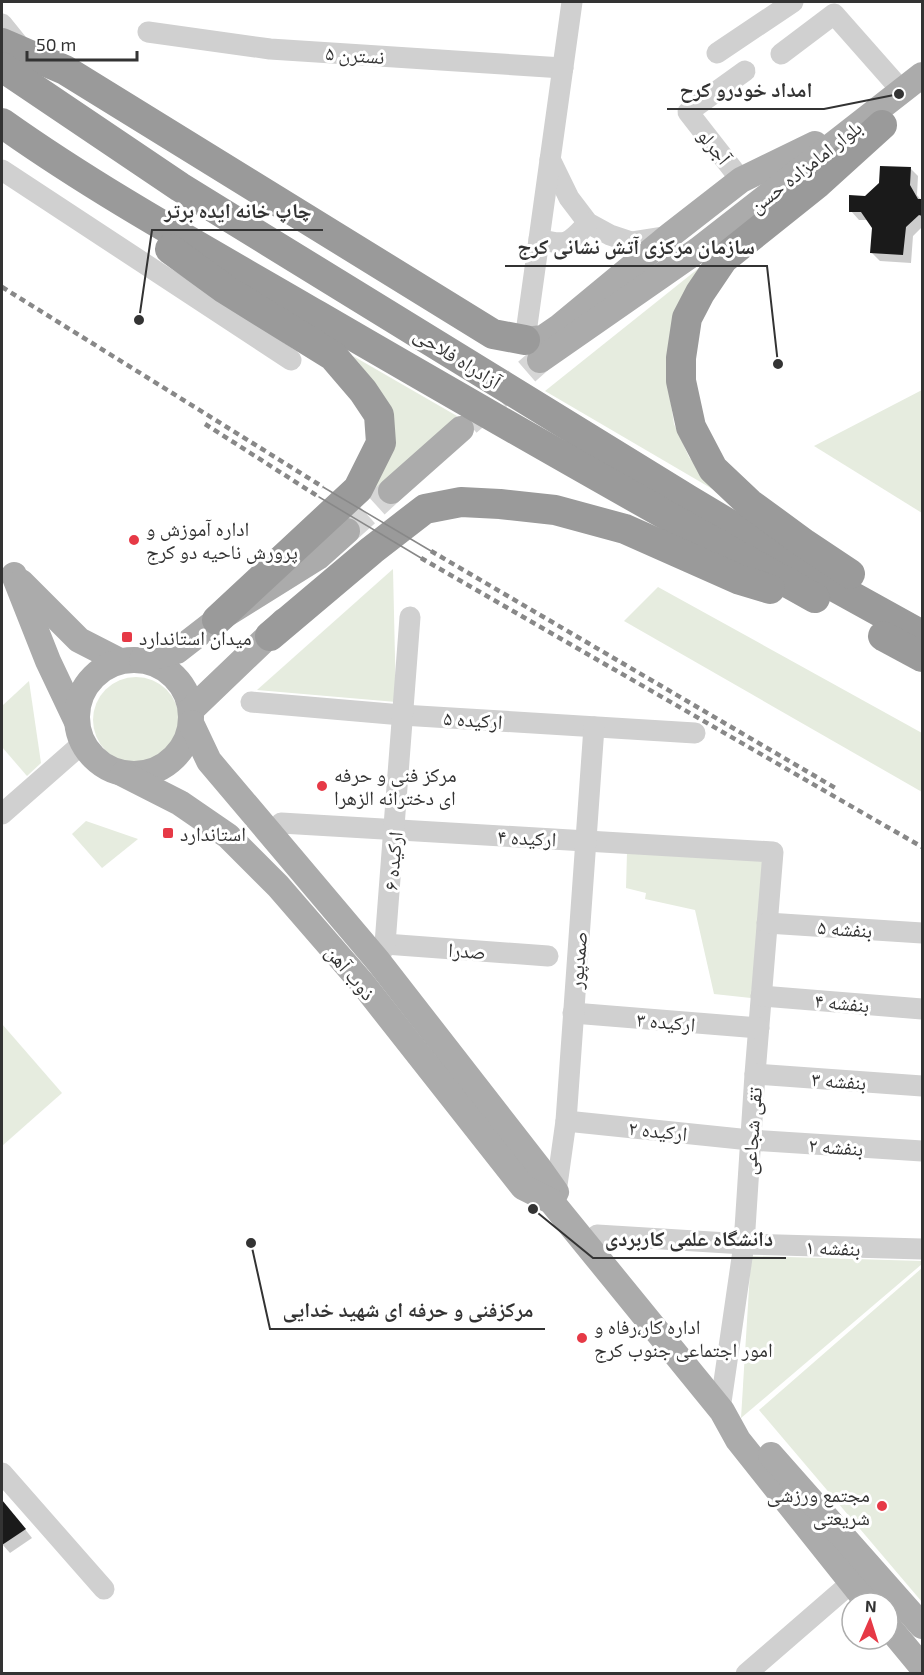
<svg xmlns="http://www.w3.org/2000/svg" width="924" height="1675" viewBox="0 0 924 1675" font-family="'Exo 2','Noto Naskh Arabic',sans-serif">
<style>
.green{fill:#e6ecdf}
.shadow{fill:#0003}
.building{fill:#1a1a1a}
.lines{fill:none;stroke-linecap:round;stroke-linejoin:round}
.major-tunnel{stroke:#d6d6d6;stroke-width:26;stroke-dasharray:26 13;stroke-linecap:butt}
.minor{stroke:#d0d0d0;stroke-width:21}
.major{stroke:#ababab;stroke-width:26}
.highway{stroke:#9a9a9a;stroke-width:30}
.tram{stroke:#888;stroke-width:1.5}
.rail{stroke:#888;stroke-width:4.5;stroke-dasharray:6 4.5;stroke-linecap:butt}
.poi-dot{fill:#e63946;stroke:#fff;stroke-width:2}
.labels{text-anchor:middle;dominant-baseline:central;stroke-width:6;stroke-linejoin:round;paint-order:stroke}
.street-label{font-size:20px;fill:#333;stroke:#fff}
.poi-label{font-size:20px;fill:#333;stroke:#fff;text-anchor:start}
.leader{fill:none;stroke:#333;stroke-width:2}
.callout-dot{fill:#333;stroke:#fff;stroke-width:2}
.callout-label{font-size:21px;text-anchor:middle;font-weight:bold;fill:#333;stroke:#fff;stroke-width:6;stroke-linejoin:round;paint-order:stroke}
</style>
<rect width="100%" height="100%" fill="#fff"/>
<!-- green -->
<g class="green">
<path d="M709,260L667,378L674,424L689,457L721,494L545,391Z"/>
<path d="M353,356L457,416L376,490L371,484L370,377Z"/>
<path d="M922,390V513L814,446Z"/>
<path d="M393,569L396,702L257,690Z"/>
<path d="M658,587L922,733V792L624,621Z"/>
<circle cx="136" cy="720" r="43"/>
<path d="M29,681L41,763L27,776L2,747V706Z"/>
<path d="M86,821L138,839L102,868L72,834Z"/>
<path d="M627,852L765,859L751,998L714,994L695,910L645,899L646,893L626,888Z"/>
<path d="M2,1024L62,1093L2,1146Z"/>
<path d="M751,1256L922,1261V1264L741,1418Z"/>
<path d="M922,1268V1602L759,1410Z"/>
</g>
<!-- shadow -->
<g class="shadow">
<path d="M910,168L918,176L917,195L922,201V227L913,236L911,263L880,261L871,252L873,227L868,220H859L851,211L866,197Z"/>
<path d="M2,1500L32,1538L10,1553L2,1544Z"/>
</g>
<!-- building -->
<g class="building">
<path d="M880,166L911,167L910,185L918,199H922V216L919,215L906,227L903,255L870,253L872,228L861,212H849V195L865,196L879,183Z"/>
<path d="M2,1500L26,1529L2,1545Z"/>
</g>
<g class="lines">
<!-- major-tunnel -->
<g class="major-tunnel">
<path d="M468,423L540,360"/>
<path d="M347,531L391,491"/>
</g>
<!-- minor -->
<g class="minor">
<path d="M2,24L23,50"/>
<path d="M148,32L270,49L563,68"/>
<path d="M717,53L793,2"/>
<path d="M781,54L834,14L902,91"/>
<path d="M550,159L569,198L588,223L610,235L631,242L669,236"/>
<path d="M2,170L291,360"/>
<path d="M741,180L688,112L745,71"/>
<path d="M539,239C568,247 569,243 588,223"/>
<path d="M525,340L572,2"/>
<path d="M251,702L402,715L695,733"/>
<path d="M2,814L83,743"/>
<path d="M281,823L773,852L755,1074L744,1244L720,1409"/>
<path d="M767,923L922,933"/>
<path d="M385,944L548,956"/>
<path d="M378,961L385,944L410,617"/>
<path d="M761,996L922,1009"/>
<path d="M573,1013L759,1028"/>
<path d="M755,1074L922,1086"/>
<path d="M566,1121L750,1140L922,1151"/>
<path d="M556,1192L566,1121L594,727"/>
<path d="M597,1235L744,1244L922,1249"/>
<path d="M2,1473L104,1589"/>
<path d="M746,1674L851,1583"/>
</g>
<!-- major -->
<g class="major">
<path d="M525,340L543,338L559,327L669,236L741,180L815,144"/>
<path d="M540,360L698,250L922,75"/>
<path d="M391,491L461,429"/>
<path d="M14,575L48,661L76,720"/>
<path d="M21,582L79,640L120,661"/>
<circle cx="134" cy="717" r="57"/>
<path d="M142,660L177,651L217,620L318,557L347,531"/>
<path d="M191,710L284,621"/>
<path d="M191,723L209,761L378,961L539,1168L556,1192L551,1201"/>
<path d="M123,774L180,803L228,836L278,886L363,984L523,1187L551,1201L722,1411L738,1440L868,1603"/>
<path d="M771,1455L922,1626"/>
<path d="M888,1626L922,1667"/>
</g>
<!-- highway -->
<g class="highway">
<path d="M2,43L65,70L493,334L525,340"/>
<path d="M2,67L180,187L689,500L826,582L922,635"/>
<path d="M2,123C102,194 211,253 317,315C482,411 648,506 815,598"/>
<path d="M170,249L225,289L333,356L363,391L379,415L381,443L358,489L217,620"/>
<path d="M850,574L805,544L749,503L713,469L691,427L681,381V358L687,318L700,293L723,259L818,183L882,125"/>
<path d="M270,636L372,550L425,509L461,502L500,504L555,510L625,529L740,580L770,589"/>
<path d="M883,636L922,657"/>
</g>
<!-- tram -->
<g class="tram">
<path d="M323,487L431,551"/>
<path d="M319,497L421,558"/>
</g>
<!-- rail -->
<g class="rail">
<path d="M2,287L323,487"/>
<path d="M205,424L319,497"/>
<path d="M431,551L837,789"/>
<path d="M421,558L922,847"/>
</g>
</g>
<!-- markers -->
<g class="poi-dot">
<circle cx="134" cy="540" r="6"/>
<rect x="121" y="631" width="12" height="12" rx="3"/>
<circle cx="322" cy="786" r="6"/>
<rect x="162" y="827" width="12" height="12" rx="3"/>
<circle cx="582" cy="1338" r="6"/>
<circle cx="882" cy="1506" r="6"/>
</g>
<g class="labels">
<!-- street labels -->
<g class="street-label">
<text transform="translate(355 54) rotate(4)">نسترن ۵</text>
<text transform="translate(715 146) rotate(51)">آجرلو</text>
<text transform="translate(805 166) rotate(-38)">بلوار امامزاده حسن</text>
<text transform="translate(458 357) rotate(32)">آزادراه فلاحی</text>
<text transform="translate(473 719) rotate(4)">ارکیده ۵</text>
<text transform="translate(527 837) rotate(3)">ارکیده ۴</text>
<text transform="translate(392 861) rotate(-85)">ارکیده ۶</text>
<text transform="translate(845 928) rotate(4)">بنفشه ۵</text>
<text transform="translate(467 950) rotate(4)">صدرا</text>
<text transform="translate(577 960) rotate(-85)">صمدپور</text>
<text transform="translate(351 972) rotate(50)">ذوب آهن</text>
<text transform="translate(842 1002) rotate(5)">بنفشه ۴</text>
<text transform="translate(666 1021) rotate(5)">ارکیده ۳</text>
<text transform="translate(839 1080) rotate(4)">بنفشه ۳</text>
<text transform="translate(658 1130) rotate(6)">ارکیده ۲</text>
<text transform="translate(751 1131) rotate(-86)">تقی شجاعی</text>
<text transform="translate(836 1146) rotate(4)">بنفشه ۲</text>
<text transform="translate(833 1247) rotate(2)">بنفشه ۱</text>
</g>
<!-- poi labels -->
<g class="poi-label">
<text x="146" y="528">اداره آموزش و<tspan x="146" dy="23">پرورش ناحیه دو کرج</tspan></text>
<text x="139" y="637">میدان استاندارد</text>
<text x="334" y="774">مرکز فنی و حرفه<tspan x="334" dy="23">ای دخترانه الزهرا</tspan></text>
<text x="180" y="833">استاندارد</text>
<text x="594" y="1326">اداره کار،رفاه و<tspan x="594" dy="23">امور اجتماعی جنوب کرج</tspan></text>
<text x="870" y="1494" text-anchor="end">مجتمع ورزشی<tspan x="870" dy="23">شریعتی</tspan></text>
</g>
</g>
<!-- callouts -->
<path class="leader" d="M899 94L824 109H667M139 320L152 230H323M778 364L767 266H505M533 1209L593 1258H786M251 1243L270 1329H545"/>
<g class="callout-dot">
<circle cx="899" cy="94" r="6"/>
<circle cx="139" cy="320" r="6"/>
<circle cx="778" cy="364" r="6"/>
<circle cx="533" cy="1209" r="6"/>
<circle cx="251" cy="1243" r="6"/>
</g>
<g class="callout-label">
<text x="746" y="97">امداد خودرو کرح</text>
<text x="238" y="218">چاپ خانه ایده برتر</text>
<text x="636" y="254">سازمان مرکزی آتش نشانی کرج</text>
<text x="689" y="1246">دانشگاه علمی کاربردی</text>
<text x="408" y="1317">مرکزفنی و حرفه ای شهید خدایی</text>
</g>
<!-- border -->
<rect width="924" height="1675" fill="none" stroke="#333333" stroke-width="6"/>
<!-- north arrow -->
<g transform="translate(870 1621) rotate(3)"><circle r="28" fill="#ffffff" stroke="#adadad" stroke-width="1.5"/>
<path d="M0-4.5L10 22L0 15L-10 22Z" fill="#e63946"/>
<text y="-9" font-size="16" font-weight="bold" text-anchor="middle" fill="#333333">N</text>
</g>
<!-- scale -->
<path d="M27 51v9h110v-9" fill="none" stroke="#333333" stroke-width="3"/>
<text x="36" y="51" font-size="18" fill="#333333" stroke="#ffffff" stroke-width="4.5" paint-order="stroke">50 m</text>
</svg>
